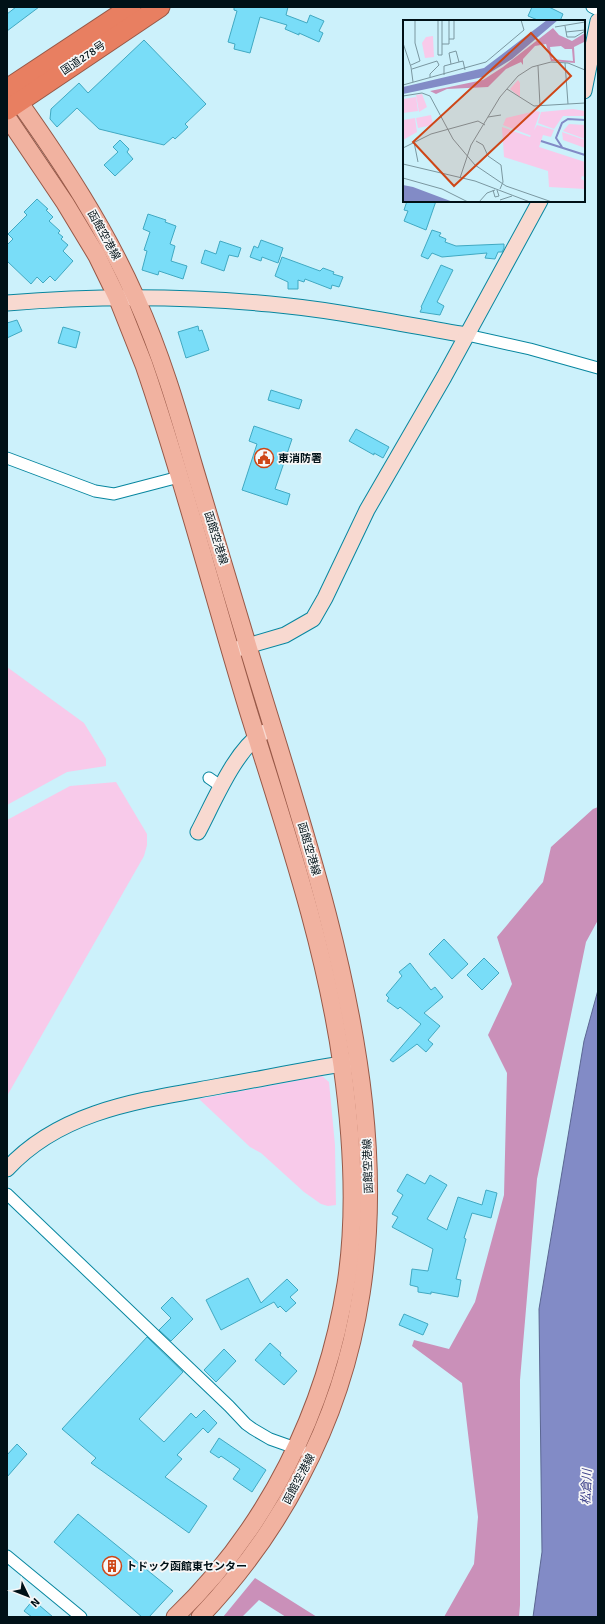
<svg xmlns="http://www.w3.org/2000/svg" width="605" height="1624" viewBox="0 0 605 1624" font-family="Signika,'Noto Sans JP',sans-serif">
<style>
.green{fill:#f8caea}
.forest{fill:#ca90b9}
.water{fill:#828bc6;stroke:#5b6692}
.building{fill:#79ddf8;stroke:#41a9c2}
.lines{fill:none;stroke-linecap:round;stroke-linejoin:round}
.street-casing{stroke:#07869f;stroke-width:13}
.secondary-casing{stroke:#07869f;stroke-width:17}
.primary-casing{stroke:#975847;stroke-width:19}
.highway-casing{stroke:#975847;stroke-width:21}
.street{stroke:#fff;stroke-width:11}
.secondary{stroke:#f8d9d0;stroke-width:15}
.primary{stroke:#f1b2a0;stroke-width:17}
.highway{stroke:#e87f61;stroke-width:19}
.labels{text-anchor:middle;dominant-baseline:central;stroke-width:3.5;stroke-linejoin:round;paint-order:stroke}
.street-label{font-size:11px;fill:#001117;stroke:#f7f7f7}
.poi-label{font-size:11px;font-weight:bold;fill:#001117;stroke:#f7f7f7;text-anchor:start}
.water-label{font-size:12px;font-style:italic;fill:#3d418a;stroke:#f7f7f7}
.inset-river{fill:none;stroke:#828bc6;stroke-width:2}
.inset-road{fill:none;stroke:#7a97a0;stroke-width:1}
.view{fill:#ce4617;fill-opacity:0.15;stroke:#ce4617;stroke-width:2}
.inset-edge{fill:none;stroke:#001117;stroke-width:2}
</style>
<rect width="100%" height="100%" fill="#ccf1fb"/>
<!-- green -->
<g class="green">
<path d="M7,667L84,723L106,759V766L67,772L7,805Z"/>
<path d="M116,782L147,834V845L144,856L7,1096V820L70,786Z"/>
<path d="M322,1076L329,1082L335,1145L336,1205L328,1206L321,1204L304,1192L261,1153L250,1147L199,1099Z"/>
</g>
<!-- forest -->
<g class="forest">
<path d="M598,807V920L586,942L537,1179L520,1380V1605L519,1617H444L474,1564L478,1517L462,1383L412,1346L414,1340L449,1349L475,1302L504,1195L507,1073L488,1035L512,984L497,937L543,882L551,847L593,809Z"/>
<path d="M255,1578L317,1617H318H286L259,1600L242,1617H223Z"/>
</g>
<!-- water -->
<path class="water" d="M598,990V1617H533L542,1552L539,1309L584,1041Z"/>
<!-- building -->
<g class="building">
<path d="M16,7H39L7,31V14Z"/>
<path d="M234,7H288L286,15L307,23L310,15L324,21L319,31L323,33L319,42L299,33V35L285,29L287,25L260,17L250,53L234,49L235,44L228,42L237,11L234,10Z"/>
<path d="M532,7H549L563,14L560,21H540L528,16Z"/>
<path d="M144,40L206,104L185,124L188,127L175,139L173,137L164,145L99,129L77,108L57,127L50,119L51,109L79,83L88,93Z"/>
<path d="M120,140L129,149L127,152L133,159L115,176L104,165L118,152L113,147Z"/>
<path d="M37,199L48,209L46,210L53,217L49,221L60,231L58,233L63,237L61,239L68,245L63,251L73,261L55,281L50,276L43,283L37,277L31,284L7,261V245L13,239L8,234L27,215L24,212Z"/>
<path d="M407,201H436L426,230L404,221L408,211L404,210Z"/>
<path d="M148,214L166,220L165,222L176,226L170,244L175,246L171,261L187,266L183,279L159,271L158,275L142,270L147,251L144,250L150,232L143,229Z"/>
<path d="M432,230L441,233L439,236L446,239L445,242L456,246L504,244V248L502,252H498L495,259L485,258L487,253L442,257L432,253L428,259L421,256Z"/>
<path d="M261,240L283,248L278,263L262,257L261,261L250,257L254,246L258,248Z"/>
<path d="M220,241L241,248L238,257L229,255L224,271L201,263L205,250L216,254Z"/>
<path d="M282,257L320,271L323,268L334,272L333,274L343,277L339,287L332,285L331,289L305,279L304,282L298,280V289H288V282L275,276Z"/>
<path d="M441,265L453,270L437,302L444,306L440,315L420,312L422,308L421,307Z"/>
<path d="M17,320L22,331L7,338V323Z"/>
<path d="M198,326L199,331L202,330L209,350L186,358L178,332Z"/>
<path d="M63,327L80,332L76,348L58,343Z"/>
<path d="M271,390L302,400L299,409L268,400Z"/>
<path d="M254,426L292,439L275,489L290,494L287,505L242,490L257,444L249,441Z"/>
<path d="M356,429L389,447L383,458L374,453V455L349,441Z"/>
<path d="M444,939L468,964L452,979L429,954Z"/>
<path d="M484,958L499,973L482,990L467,975Z"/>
<path d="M410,963L431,990L435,987L443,997L424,1013L440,1026L428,1040L433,1044L426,1052L417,1044L393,1062L390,1060L421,1024L400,1007L398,1009L387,1001L389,998L386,995L402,976L399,972Z"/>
<path d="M407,1174L425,1184L430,1175L447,1185L427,1219L447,1230L458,1197L482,1205L486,1190L497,1193L491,1218L472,1213L464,1238L466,1239L456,1279L461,1280L458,1297L431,1292V1294L418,1292V1287L410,1285L412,1269L428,1271L433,1249L392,1227L398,1217L392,1214L403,1195L397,1191Z"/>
<path d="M248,1278L261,1303L287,1279L298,1290L290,1297L296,1303L286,1312L280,1306L278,1308L274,1302L221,1330L206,1300Z"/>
<path d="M172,1297L193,1319L171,1341L159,1330L171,1318L161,1308Z"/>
<path d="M404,1314L428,1324L423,1335L399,1325Z"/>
<path d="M147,1337L183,1372L139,1419L164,1442L191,1413L196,1418L204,1410L217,1423L208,1433L203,1428L177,1455L182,1459L165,1477L207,1506L189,1533L91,1463L96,1458L62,1429Z"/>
<path d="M270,1343L281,1353L280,1355L297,1371L284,1385L255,1360Z"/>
<path d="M224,1349L236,1361L216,1382L204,1370Z"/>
<path d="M219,1438L266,1470L252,1492L233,1479L240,1469L221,1456L219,1458L210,1452Z"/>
<path d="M17,1444L27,1454L7,1477V1455Z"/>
<path d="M78,1514L173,1591L149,1617H142L54,1542Z"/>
<path d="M33,1600L53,1617H32L24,1611Z"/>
</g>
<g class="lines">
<!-- street casing -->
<g class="street-casing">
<g id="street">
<path d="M592,7L598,10"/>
<path d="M467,335L530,349L598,368"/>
<path d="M7,458L95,491L114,494L179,477"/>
<path d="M209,778L222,787"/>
<path d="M7,1194L229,1406L246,1424L253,1429L270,1439L301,1450"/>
<path d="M7,1556L81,1617"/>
</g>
</g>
<!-- secondary casing -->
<g class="secondary-casing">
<g id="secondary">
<path d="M584,91L598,21"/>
<path d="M7,303C94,296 182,296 270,304C336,310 401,324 467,335"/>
<path d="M230,651L285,635L313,619L325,598L367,510L444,377L540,201"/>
<path d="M198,832C213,804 237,745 265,732"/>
<path d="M7,1169C62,1109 144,1100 220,1086C265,1078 309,1069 354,1062"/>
</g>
</g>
<!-- primary casing -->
<g class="primary-casing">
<g id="primary">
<path d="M8,97L19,102C63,164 105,228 136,298C161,354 177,408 194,467C212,527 230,587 248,647C329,917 444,1208 300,1478C273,1530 240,1575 200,1617"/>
<path d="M7,117L65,203L97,256L117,297L144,365C183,478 213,595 248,710C284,826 325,944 342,1065C352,1136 357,1213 346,1284C326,1410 267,1529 175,1617"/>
</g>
</g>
<!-- highway casing -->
<g class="highway-casing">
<g id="highway">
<path d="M7,89L131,7"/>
<path d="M7,110L160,7"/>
</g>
</g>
<!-- street -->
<use href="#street" class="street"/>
<!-- secondary -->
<use href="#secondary" class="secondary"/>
<!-- primary -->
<use href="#primary" class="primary"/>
<!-- highway -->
<use href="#highway" class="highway"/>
</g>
<!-- icons -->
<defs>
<g id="civic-ring" transform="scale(1)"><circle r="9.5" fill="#f7f7f7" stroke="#ce4617" stroke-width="1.5"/><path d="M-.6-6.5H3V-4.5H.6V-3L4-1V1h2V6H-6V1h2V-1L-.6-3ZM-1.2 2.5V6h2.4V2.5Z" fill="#ce4617"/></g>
<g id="building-ring" transform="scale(1)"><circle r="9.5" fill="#f7f7f7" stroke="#ce4617" stroke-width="1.5"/><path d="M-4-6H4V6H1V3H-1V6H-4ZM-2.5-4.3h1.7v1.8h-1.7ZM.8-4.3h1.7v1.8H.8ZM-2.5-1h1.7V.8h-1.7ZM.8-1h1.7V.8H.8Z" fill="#ce4617"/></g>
</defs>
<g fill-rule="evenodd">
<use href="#civic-ring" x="264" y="458"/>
<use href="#building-ring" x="112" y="1566"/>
</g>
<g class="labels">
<!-- street labels -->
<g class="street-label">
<text transform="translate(83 58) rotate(-34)">国道278号</text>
<text transform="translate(104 235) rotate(61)">函館空港線</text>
<text transform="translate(216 538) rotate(73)">函館空港線</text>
<text transform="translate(309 849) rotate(74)">函館空港線</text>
<text transform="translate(368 1166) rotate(-92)">函館空港線</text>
<text transform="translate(299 1479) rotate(-62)">函館空港線</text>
</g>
<!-- poi labels -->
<g class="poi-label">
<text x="278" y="458">東消防署</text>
<text x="126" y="1566">トドック函館東センター</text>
</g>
<!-- water labels -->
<g class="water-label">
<text transform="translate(587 1487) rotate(-88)">松倉川</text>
</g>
</g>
<!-- overview -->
<g transform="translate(403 20)">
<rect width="182" height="182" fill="#ccf1fb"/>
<path d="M30,16L31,37L22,38L19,23L23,17ZM115,60L117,63V77L107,69ZM19,74L24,87L16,92L13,75ZM13,77L15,91L0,93V79ZM170,89L182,91V96H160L151,109L135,103L138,92ZM133,91L137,92L129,116L100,105L103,98ZM28,95L30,105L15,108L13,98ZM12,98L14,112L0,120V100ZM166,104L182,105V119L160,111ZM134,105L151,110L148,117L140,115L136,127L182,142V157L179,156L178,159L182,161V169L146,167L145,151L101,137L99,107L127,117ZM159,112L182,120V128L160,120Z" fill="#f8caea"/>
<path d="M150,8L156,15L169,21L182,13L181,22L171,27L172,43L148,41L143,24L132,26L120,39V45L118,42L103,49L85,67L44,69L33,74L27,71L80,60L100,47ZM158,26L162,29H169L170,41L149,39L147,27Z" fill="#ca90b9" fill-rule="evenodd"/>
<path d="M144,0H155L109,39L80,57L0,74V67L81,48ZM0,165L10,167L50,182H0Z" fill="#828bc6"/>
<path class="inset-river" d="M138,121L182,135M159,127L153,118L159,103L165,99L182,100"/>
<path class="inset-road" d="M35,0V35H39V0M60,0H102M162,6L164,17H172L182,11M152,7L182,2M163,12L182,10M46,19H51V0M0,23L8,47L10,62M39,24H46V0M162,43L165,84M48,44L46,33L53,31L56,42M8,45L17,41L12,23V0M135,46L137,86M9,49L34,41L36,45L27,54V57M41,55V46L56,42L60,41L62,50M0,65L83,42L121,10L118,0M104,69L131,86L182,83M0,76L19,73L27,76L50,119L72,145L103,166L149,182M85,97L98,95M73,121L80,125L85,136L98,145L100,162L97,169M11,122L15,142M0,128L28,114L75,101L82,105M0,144L72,161L127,182M0,158L39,169L65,182M57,158L68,125L97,77L115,56L129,47L148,42L165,43L182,50M90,170L92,177L96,176L94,170M97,180L109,176M76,182L84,173L92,170"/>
<path class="view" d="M128,13L168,56L51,166L10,122Z"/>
<rect width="182" height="182" class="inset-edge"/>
</g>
<!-- border -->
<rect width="605" height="1624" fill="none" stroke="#001117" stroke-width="16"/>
<!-- north arrow -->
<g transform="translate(28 1596) rotate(133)" stroke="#f7f7f7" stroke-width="3" paint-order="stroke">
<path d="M0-3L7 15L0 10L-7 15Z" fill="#001117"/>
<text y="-6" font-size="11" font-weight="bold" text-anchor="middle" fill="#001117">N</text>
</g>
</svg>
